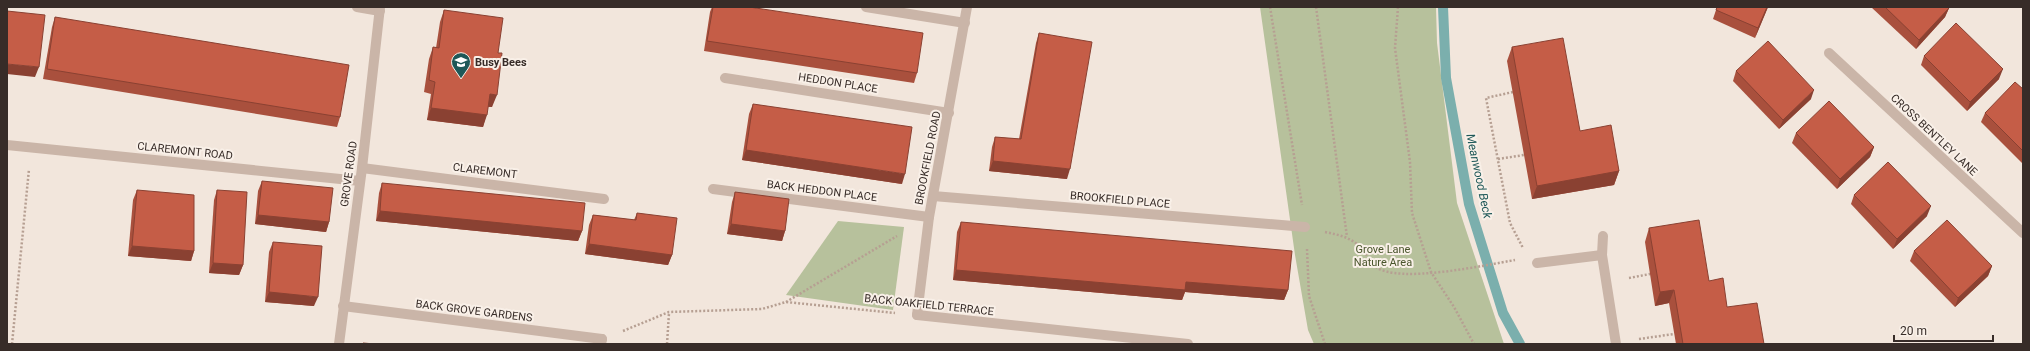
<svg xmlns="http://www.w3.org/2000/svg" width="2030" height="351" viewBox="0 0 2030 351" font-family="Roboto,sans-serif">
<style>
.green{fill:#b7c19c}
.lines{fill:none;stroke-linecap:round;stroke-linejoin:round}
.stream{stroke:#7bafad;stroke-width:10}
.path{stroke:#b69f92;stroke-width:2.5;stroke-dasharray:2 2;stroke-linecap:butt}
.service{stroke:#cab5a8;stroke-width:10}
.minor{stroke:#cab5a8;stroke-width:10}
.wall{fill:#a9503d}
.shaded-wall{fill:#8a4132}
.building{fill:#c55d47;stroke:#8a4132}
.labels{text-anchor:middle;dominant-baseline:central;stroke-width:4;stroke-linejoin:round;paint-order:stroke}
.poi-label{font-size:11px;font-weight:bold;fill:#372c28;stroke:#f9f0e8;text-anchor:start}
.street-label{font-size:11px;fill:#372c28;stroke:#f9f0e8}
.park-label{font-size:11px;fill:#49552c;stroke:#f9f0e8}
.water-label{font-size:12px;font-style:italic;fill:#1e5858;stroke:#f9f0e8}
</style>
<rect width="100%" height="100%" fill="#f2e6dc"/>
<!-- green -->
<g class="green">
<path d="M1260,7H1436L1437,43L1457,203L1504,344H1314L1308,330L1295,255Z"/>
<path d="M838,221L904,227L893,310L786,295Z"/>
</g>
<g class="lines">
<!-- stream -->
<path class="stream" d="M1443,7L1446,78L1469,204L1503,313L1520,344"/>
<!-- path -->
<g class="path">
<path d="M1270,7L1302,205"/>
<path d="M1316,7L1347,237"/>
<path d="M1398,7L1395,48L1410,162L1412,213L1431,272L1454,307L1474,344"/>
<path d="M1513,92L1486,98L1510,223L1523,248"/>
<path d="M1498,159L1524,155"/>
<path d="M1325,232C1340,235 1353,238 1363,250C1367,255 1371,263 1376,267C1399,284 1486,265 1515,260"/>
<path d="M1307,249L1309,296L1325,344"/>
<path d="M1629,278L1650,274"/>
<path d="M786,302L897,236"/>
<path d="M623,331L669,312L762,309L786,302L895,313"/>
<path d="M1639,339L1674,334"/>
<path d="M12,344L29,169"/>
<path d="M667,344L669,313"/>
</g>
<!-- service -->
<g class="service">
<path d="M866,7L965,23"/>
<path d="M362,168L604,199"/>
<path d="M713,189L929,217"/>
<path d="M1537,263L1602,255"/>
<path d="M343,306L602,339"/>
<path d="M917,315L1188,344"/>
</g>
<!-- minor -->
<g class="minor">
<path d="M357,7L380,11"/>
<path d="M1829,53L2023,233"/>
<path d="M725,78L949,113"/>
<path d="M7,145L360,181"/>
<path d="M933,196L1305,227"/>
<path d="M1603,236L1602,255L1616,344"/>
<path d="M917,315L929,217L967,7"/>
<path d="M339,344L362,168L380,7"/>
<path d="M601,344L602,339"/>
</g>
</g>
<!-- wall -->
<g class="wall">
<path d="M712,7H713L917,73L914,83L704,51L710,12Z"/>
<path d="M1717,7H1768L1755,38L1713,19Z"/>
<path d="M1871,7H1948L1949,8L1945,17L1916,49Z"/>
<path d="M444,10L498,53L492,107H488L483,127L427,120L431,94L424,92L429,59L433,47L436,48L440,22Z"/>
<path d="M55,17L340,117L337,127L43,79L52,27Z"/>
<path d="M1039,33L1067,179L989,171L992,147L995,137L1019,139L1036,43Z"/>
<path d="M1512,47L1580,131L1619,171L1614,185L1532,199L1507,61Z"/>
<path d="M1924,56L1999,79L1967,111L1921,65Z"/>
<path d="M1736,71L1811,99L1779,129L1733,81Z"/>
<path d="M2023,89V164L1981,122L1985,113Z"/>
<path d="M753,104L902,184L742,160L749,114Z"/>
<path d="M1796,133L1874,147L1870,157L1837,189L1792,143Z"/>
<path d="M262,181L329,222L326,232L255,224L258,191Z"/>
<path d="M382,183L582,231L578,241L376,221L379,193Z"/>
<path d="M137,190L194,251L191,261L128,256L133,200Z"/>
<path d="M217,190L243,265L239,275L209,273L214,200Z"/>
<path d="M735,192L785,231L782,241L727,234L732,202Z"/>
<path d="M1854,195L1927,216L1893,249L1851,204Z"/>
<path d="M637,213L672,255L668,265L585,254L589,225L593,215L634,220Z"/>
<path d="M961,222L1288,290L1284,300L1185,292L1182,300L953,280L957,232Z"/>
<path d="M1649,228L1709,281L1727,307L1764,344H1676L1669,303L1655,306L1645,242Z"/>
<path d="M273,242L314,306L265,302L269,252Z"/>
<path d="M1914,251L1992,266L1988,276L1955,307L1910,261Z"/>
</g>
<!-- shaded-wall -->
<g class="shaded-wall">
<path d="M1767,7H1768L1755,38L1758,28Z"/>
<path d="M1949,8L1945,17L1916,49L1919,40Z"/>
<path d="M7,64L39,67L35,77L7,74Z"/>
<path d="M2003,69L1999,79L1967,111L1970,102Z"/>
<path d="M1814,90L1811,99L1779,129L1783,120Z"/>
<path d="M490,94L497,95L492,107L485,106Z"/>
<path d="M431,108L487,115L483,127L427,120Z"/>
<path d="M1874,147L1870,157L1837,189L1840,179Z"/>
<path d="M746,150L905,174L902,184L742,160Z"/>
<path d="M993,161L1070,169L1067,179L989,171Z"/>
<path d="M1619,171L1614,185L1532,199L1537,186Z"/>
<path d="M1931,206L1927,216L1893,249L1897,239Z"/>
<path d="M380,211L582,231L578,241L376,221Z"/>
<path d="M258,215L329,222L326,232L255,224Z"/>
<path d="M731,224L785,231L782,241L727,234Z"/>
<path d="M589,244L672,255L668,265L585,254Z"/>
<path d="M132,246L194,251L191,261L128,256Z"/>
<path d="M213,263L243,265L239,275L209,273Z"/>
<path d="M1992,266L1988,276L1955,307L1958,298Z"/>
<path d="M956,270L1186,282L1288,290L1284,300L1185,292L1182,300L953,280Z"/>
<path d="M1674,290L1669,303L1655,306L1660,292Z"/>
<path d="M269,292L318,297L314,306L265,302Z"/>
</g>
<!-- building -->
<g class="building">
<path d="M713,7H749L923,33L917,73L707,41Z"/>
<path d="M1717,7H1767L1758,28L1716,10Z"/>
<path d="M1885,7H1948L1949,8L1919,40Z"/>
<path d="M444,10L503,18L498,53H502L497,95L490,94L487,115L431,108L435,82L429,80L433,47L439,48Z"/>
<path d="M7,11L45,15L39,67L7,64Z"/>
<path d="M55,17L349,65L340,117L47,69Z"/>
<path d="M1956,23L2003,69L1970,102L1924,56Z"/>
<path d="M1039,33L1092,42L1070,169L993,161L995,137L1021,139Z"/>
<path d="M1563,38L1580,131L1611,125L1619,171L1537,186L1512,47Z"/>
<path d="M1768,41L1814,90L1783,120L1736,71Z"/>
<path d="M2015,82L2023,89V151L1985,113Z"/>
<path d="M1829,101L1874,147L1840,179L1796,133Z"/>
<path d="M753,104L912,127L905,174L746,150Z"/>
<path d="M1888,162L1931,206L1897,239L1854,195Z"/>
<path d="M262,181L333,188L329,222L258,215Z"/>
<path d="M382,183L585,203L582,231L380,211Z"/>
<path d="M137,190L194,195V251L132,246Z"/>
<path d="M217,190L247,192L243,265L213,263Z"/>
<path d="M735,192L789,199L785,231L731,224Z"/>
<path d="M637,213L677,218L672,255L589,244L593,215L636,220Z"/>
<path d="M1699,220L1709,281L1723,278L1727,307L1757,303L1764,344H1683L1674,290L1660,292L1649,228Z"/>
<path d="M1947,220L1992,266L1958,298L1914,251Z"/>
<path d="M961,222L1292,251L1288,290L1186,282L1185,290L956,270Z"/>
<path d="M273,242L322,246L318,297L269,292Z"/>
<path d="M363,343L375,344H363Z"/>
</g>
<!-- icons -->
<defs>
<g id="school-pin" transform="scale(1)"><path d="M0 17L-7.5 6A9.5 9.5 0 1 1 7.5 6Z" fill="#1e5858" stroke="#f9f0e8"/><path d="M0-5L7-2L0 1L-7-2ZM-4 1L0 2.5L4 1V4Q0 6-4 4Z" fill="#fff"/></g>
</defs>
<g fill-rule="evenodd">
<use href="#school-pin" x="461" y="62"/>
</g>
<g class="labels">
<!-- poi labels -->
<g class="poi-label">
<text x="475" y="62">Busy Bees</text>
</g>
<!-- street labels -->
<g class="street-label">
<text transform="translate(838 83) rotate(9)">HEDDON PLACE</text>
<text transform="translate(1934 135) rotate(43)">CROSS BENTLEY LANE</text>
<text transform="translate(185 151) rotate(6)">CLAREMONT ROAD</text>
<text transform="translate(928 158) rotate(-79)">BROOKFIELD ROAD</text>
<text transform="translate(485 171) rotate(7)">CLAREMONT</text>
<text transform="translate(349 174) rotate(-82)">GROVE ROAD</text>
<text transform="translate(822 191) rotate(7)">BACK HEDDON PLACE</text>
<text transform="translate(1120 200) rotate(5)">BROOKFIELD PLACE</text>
<text transform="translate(929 305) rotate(6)">BACK OAKFIELD TERRACE</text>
<text transform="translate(474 311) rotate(7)">BACK GROVE GARDENS</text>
</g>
<!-- park labels -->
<g class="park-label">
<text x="1383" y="249">Grove Lane<tspan x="1383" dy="13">Nature Area</tspan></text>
</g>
<!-- water labels -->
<g class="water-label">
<text transform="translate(1479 176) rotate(78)">Meanwood Beck</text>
</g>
</g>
<!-- border -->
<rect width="2030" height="351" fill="none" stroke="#372c28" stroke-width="16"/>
<!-- scale -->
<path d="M1894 335v6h99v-6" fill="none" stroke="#372c28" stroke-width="2"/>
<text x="1900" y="335" font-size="12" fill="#372c28" stroke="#f9f0e8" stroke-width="3" paint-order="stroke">20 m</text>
</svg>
